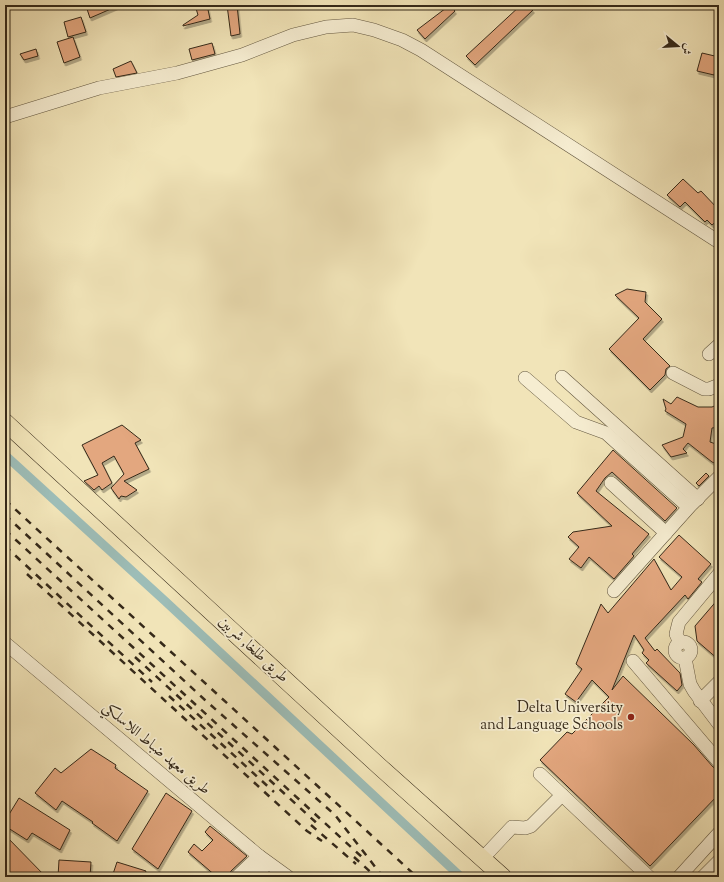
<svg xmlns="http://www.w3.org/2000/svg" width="724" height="882" viewBox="0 0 724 882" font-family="'Sorts Mill Goudy',Amiri,serif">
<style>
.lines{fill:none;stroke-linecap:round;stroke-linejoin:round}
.canal{stroke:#9dbdb7;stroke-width:9}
.building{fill:#e3a77f;stroke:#352919;filter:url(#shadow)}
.minor-casing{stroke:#645841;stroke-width:14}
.major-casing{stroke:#352919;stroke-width:18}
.minor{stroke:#f6edd1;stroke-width:13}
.major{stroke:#f1e4b8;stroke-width:17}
.rail{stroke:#352919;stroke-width:2.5;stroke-dasharray:7 7;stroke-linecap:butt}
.poi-dot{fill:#8f2418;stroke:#f6edd1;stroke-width:1.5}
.labels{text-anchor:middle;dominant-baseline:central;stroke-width:3.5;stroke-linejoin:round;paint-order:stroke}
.street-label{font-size:15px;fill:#352919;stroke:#f6edd1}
.poi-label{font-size:15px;fill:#352919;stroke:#f6edd1;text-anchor:end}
</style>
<defs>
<filter id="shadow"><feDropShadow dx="1.5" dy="3" stdDeviation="0" flood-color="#0004"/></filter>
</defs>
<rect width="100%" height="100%" fill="#f1e4b8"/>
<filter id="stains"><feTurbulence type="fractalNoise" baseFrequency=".005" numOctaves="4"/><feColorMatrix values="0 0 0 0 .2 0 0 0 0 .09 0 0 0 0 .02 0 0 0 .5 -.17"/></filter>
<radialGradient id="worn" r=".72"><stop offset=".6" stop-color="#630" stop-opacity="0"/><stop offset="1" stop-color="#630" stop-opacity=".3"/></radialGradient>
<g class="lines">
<!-- canal -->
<path class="canal" d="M5,455L165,601L461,877"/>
</g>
<!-- building -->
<g class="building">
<path d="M97,5H120L90,18L87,9Z"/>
<path d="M195,5H207L210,19L183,26V25L198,15Z"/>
<path d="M227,5H237L240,34L231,36Z"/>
<path d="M450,5L455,11L425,39L417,30Z"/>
<path d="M521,5H528L533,10L475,65L466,56Z"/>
<path d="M81,17L86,32L68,37L64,22Z"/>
<path d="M73,37L80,57L64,63L57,42Z"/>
<path d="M212,43L215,54L192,60L189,49Z"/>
<path d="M36,49L38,56L24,60L20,54Z"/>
<path d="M702,53L719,57L714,75L697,71Z"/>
<path d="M131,61L137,73L116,77L113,69Z"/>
<path d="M683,179L698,193L701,191L719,210V219L712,225L707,220L705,222L685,202L680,207L667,195Z"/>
<path d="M627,289L646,292L645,302L662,319L643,339L670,366L666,369L665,375L650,390L609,349L639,318L615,295Z"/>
<path d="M677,397L698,407H712L719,404V427L712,428L710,442L719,445V465L712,462L688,443L683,449L687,453L671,457L662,445L683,437L686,424L665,411L666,409L663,399L671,404Z"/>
<path d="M122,425L141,440L135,443L149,469L124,481L137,490L126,497L121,496L119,499L111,488L124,474L114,456L102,463L112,483L102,490L99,486L94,490L84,481L98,475L82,445Z"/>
<path d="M613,450L677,508L665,521L612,472L605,478L596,491L649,534L632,554L634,556L614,579L589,557L581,568L569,559L579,547L568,537L573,532L612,526L577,493Z"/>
<path d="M706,473L709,476L699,486L696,483Z"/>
<path d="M679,535L711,564L698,579L702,582L688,599L685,595L645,638L655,651L657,649L680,673L682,685L677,691L646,663L649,660L642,653L644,650L634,635L612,690L623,676L694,745L713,767L719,770V794L650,866L540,760L567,732L572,734L609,697L592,680L576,702L565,694L582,669L576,664L601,604L608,613L654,559L671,590L682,577L659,557Z"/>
<path d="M719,598V660L697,641L695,626Z"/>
<path d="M91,749L116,765L115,768L148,791L117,841L92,823L93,822L62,801L56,810L35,793L55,768L61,773Z"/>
<path d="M166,793L192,811L158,869L132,849Z"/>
<path d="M19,798L70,830L60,850L32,833L27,840L5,826V821Z"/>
<path d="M210,826L247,856L231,871L228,877H217L188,852L194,844L202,851L213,840L205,832Z"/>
<path d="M5,835L46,877H5Z"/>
<path d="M59,860L91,862L90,877H58Z"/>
<path d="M117,862L146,871L144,877H112Z"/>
</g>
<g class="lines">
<!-- minor casing -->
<g class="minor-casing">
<g id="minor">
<path d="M5,117L99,88L177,73L242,55L293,35L326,27L353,25L374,30L402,40L421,50L719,242"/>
<path d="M709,354L719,345"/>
<path d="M673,373L704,389H709L719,385"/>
<path d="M562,377L698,499"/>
<path d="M525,378L576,422L606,433L685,504H692L719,477"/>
<path d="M611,483L666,533"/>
<path d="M614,591L690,506"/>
<circle cx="683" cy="650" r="8"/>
<path d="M5,643L259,856L288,877"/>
<path d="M680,643L676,634L679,622L719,574"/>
<path d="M685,658L690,684L694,691L719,724"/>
<path d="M633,661L719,762"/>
<path d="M700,701L719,682"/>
<path d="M540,774L649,877"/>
<path d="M482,859L512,827L525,828L531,826L562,795"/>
<path d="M237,877L259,856"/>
<path d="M254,877L268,863"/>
<path d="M679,877L719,833"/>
<path d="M703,877L719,861"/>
</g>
</g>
<!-- major casing -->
<g class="major-casing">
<path id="major" d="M5,422L380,767L503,877"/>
</g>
<!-- minor -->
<use href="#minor" class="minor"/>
<!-- major -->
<use href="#major" class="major"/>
<!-- rail -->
<g class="rail">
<path d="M5,500L417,877"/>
<path d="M5,515L205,700L335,815L383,877"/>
<path d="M5,530L363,858"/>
<path d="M5,546L152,682"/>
<path d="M27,574L307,831L322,841"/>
<path d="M135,657L321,827"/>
<path d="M169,696L274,792"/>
<path d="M311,825L356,864"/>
<path d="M354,857L376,877"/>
</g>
</g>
<!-- markers -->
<circle class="poi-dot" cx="631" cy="717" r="4"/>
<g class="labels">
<!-- street labels -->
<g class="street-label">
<text transform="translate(253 650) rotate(43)">طريق طلخا, شربين</text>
<text transform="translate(156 749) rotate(40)">طريق معهد ضباط اللاسلكي</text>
</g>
<!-- poi labels -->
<g class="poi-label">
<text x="623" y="708">Delta University<tspan x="623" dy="17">and Language Schools</tspan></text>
</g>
</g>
<!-- margin -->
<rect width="724" height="882" fill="none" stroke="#f1e4b8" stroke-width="20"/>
<rect x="6" y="6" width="712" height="870" fill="none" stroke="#352919" stroke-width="2"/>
<rect x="10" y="10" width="704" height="862" fill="none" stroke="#352919"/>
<!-- north arrow -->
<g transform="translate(678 46) rotate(108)" stroke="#f6edd1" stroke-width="3" paint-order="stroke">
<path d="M0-3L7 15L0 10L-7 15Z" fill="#352919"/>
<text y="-6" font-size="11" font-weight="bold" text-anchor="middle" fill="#352919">ش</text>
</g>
<rect width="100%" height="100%" filter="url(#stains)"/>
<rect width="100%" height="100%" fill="url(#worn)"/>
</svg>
